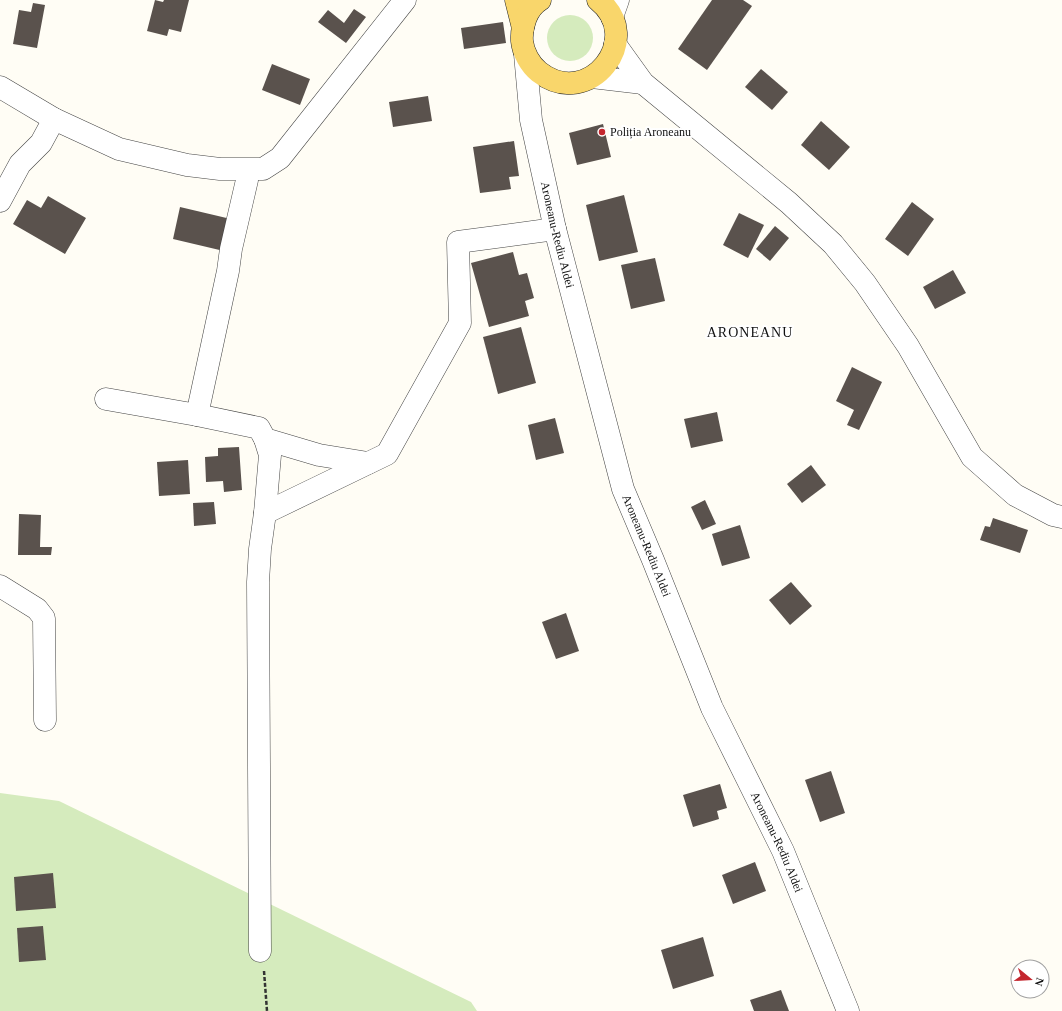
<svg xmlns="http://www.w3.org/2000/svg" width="1062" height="1011" viewBox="0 0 1062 1011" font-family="'Times New Roman',serif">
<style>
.green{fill:#d5ebbd}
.building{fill:#5a524d}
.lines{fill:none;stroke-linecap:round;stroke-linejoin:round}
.minor-casing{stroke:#444;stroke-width:23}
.major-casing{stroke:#222;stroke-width:23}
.path{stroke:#333;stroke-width:2.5;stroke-dasharray:4 2;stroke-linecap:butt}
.minor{stroke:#fff;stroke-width:22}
.major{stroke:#f9d66b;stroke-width:22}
.poi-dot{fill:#c4262e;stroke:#fff;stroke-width:1.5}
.labels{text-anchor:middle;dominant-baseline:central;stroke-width:4;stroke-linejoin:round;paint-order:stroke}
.poi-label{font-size:12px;fill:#111;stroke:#fff;text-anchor:start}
.street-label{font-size:12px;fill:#111;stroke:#fff}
.quarter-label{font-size:14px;letter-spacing:1px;fill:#111;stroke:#fff}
</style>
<rect width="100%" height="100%" fill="#fffdf5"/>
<!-- green -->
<g class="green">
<circle cx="570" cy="38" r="23"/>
<path d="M0,793L59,801L471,1002L477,1011H0Z"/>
</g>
<!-- building -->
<g class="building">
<path d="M155,0L163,2L164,0H189L181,32L169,29L167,36L147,31Z"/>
<path d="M712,0H743L752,6L707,70L678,49Z"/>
<path d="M33,3L45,5L37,48L13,44L19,10L31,12Z"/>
<path d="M354,9L366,17L346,43L318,22L328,10L344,23Z"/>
<path d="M503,22L506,43L464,49L461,28Z"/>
<path d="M272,64L310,79L300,105L262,90Z"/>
<path d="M761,69L788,92L772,110L745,87Z"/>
<path d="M428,96L432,121L393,127L389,102Z"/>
<path d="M821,121L850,147L829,170L801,145Z"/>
<path d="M603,124L611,157L577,165L569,133Z"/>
<path d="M514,141L519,176L509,177L511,189L480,193L473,147Z"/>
<path d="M624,195L638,252L599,261L586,205Z"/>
<path d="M48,196L86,218L65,254L13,224L27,200L41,208Z"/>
<path d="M912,202L934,219L908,256L885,239Z"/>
<path d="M180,207L235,220L228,252L173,239Z"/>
<path d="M739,213L764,225L748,258L723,245Z"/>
<path d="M775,226L789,238L770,261L756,249Z"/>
<path d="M513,252L519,275L527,273L534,298L525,301L529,316L489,327L471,263Z"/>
<path d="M655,258L665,301L631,309L621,265Z"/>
<path d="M953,270L966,293L935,309L923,287Z"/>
<path d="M521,327L536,383L498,394L483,337Z"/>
<path d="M852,367L882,382L859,430L847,425L854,410L836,401Z"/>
<path d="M717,412L723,441L691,448L684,419Z"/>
<path d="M555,418L564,453L536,460L528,425Z"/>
<path d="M239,447L242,490L224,492L223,481L206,482L205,457L218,456V448Z"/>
<path d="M188,460L190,494L159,496L157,462Z"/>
<path d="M811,465L826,485L802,503L787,484Z"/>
<path d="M705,500L716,524L702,530L691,507Z"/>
<path d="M214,502L216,524L194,526L193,503Z"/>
<path d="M19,514L41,515L40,547H52L51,555H18Z"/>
<path d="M993,518L1028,530L1020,553L980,540L985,526L990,527Z"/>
<path d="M740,525L750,558L722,566L712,534Z"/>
<path d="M791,582L812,606L790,625L769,600Z"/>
<path d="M566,613L579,651L556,659L542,622Z"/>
<path d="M831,771L845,813L820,822L805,780Z"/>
<path d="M720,784L727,808L717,811L719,819L693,827L683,795Z"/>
<path d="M755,862L766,891L733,904L722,875Z"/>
<path d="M53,873L56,908L16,911L14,877Z"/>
<path d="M43,926L46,960L19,962L17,928Z"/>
<path d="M703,937L714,976L673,989L661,950Z"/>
<path d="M781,990L789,1011H754L750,1000Z"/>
</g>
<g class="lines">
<!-- minor casing -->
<g class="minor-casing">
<g id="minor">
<path d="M612,17L618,0"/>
<path d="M615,44L643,83L789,203L833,244L865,283L908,346L972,457L1015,495L1053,515L1062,517"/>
<path id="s1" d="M525,54L531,120L555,229L623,489L653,560L712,708L783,851L848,1011"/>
<path d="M592,77L643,83"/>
<path d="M0,87L54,119L119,149L187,165L220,169H263L280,158L405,0"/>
<path d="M0,201L20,164L41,143L54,119"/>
<path d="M106,399L197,415L228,271L231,249L247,180V170"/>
<path d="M197,415L259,428L265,439L319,455L368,463"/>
<path d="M265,513L270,455L265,439"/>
<path d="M0,586L37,609L44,618L45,720"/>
<path d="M260,951L258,582L260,549L265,513L387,454L460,323L458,242L555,229"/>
</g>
</g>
<!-- major casing -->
<g class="major-casing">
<g id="major">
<path d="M516,0L523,28"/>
<path d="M540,0C527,8 521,26 522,41C523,52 530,65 539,72C589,111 646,38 598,0"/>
</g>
</g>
<!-- path -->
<path class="path" d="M264,971L267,1011"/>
<!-- minor -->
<use href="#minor" class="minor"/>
<!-- major -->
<use href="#major" class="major"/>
</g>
<!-- markers -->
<circle class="poi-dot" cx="602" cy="132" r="4"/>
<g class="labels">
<!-- poi labels -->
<g class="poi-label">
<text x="610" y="132">Poliția Aroneanu</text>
</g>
<!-- street labels -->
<g class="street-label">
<text stroke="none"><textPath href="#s1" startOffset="184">Aroneanu-Rediu Aldei</textPath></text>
<text stroke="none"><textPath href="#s1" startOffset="508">Aroneanu-Rediu Aldei</textPath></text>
<text stroke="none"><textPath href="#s1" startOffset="832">Aroneanu-Rediu Aldei</textPath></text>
</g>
<!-- quarter labels -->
<g class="quarter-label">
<text x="750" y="332">ARONEANU</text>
</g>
</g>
<!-- north arrow -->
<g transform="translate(1030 979) rotate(108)"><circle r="19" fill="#ffffff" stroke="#a0a0a0"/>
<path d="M0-3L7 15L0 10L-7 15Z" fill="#c4262e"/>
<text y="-6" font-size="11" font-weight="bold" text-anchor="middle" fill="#111111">N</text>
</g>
</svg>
